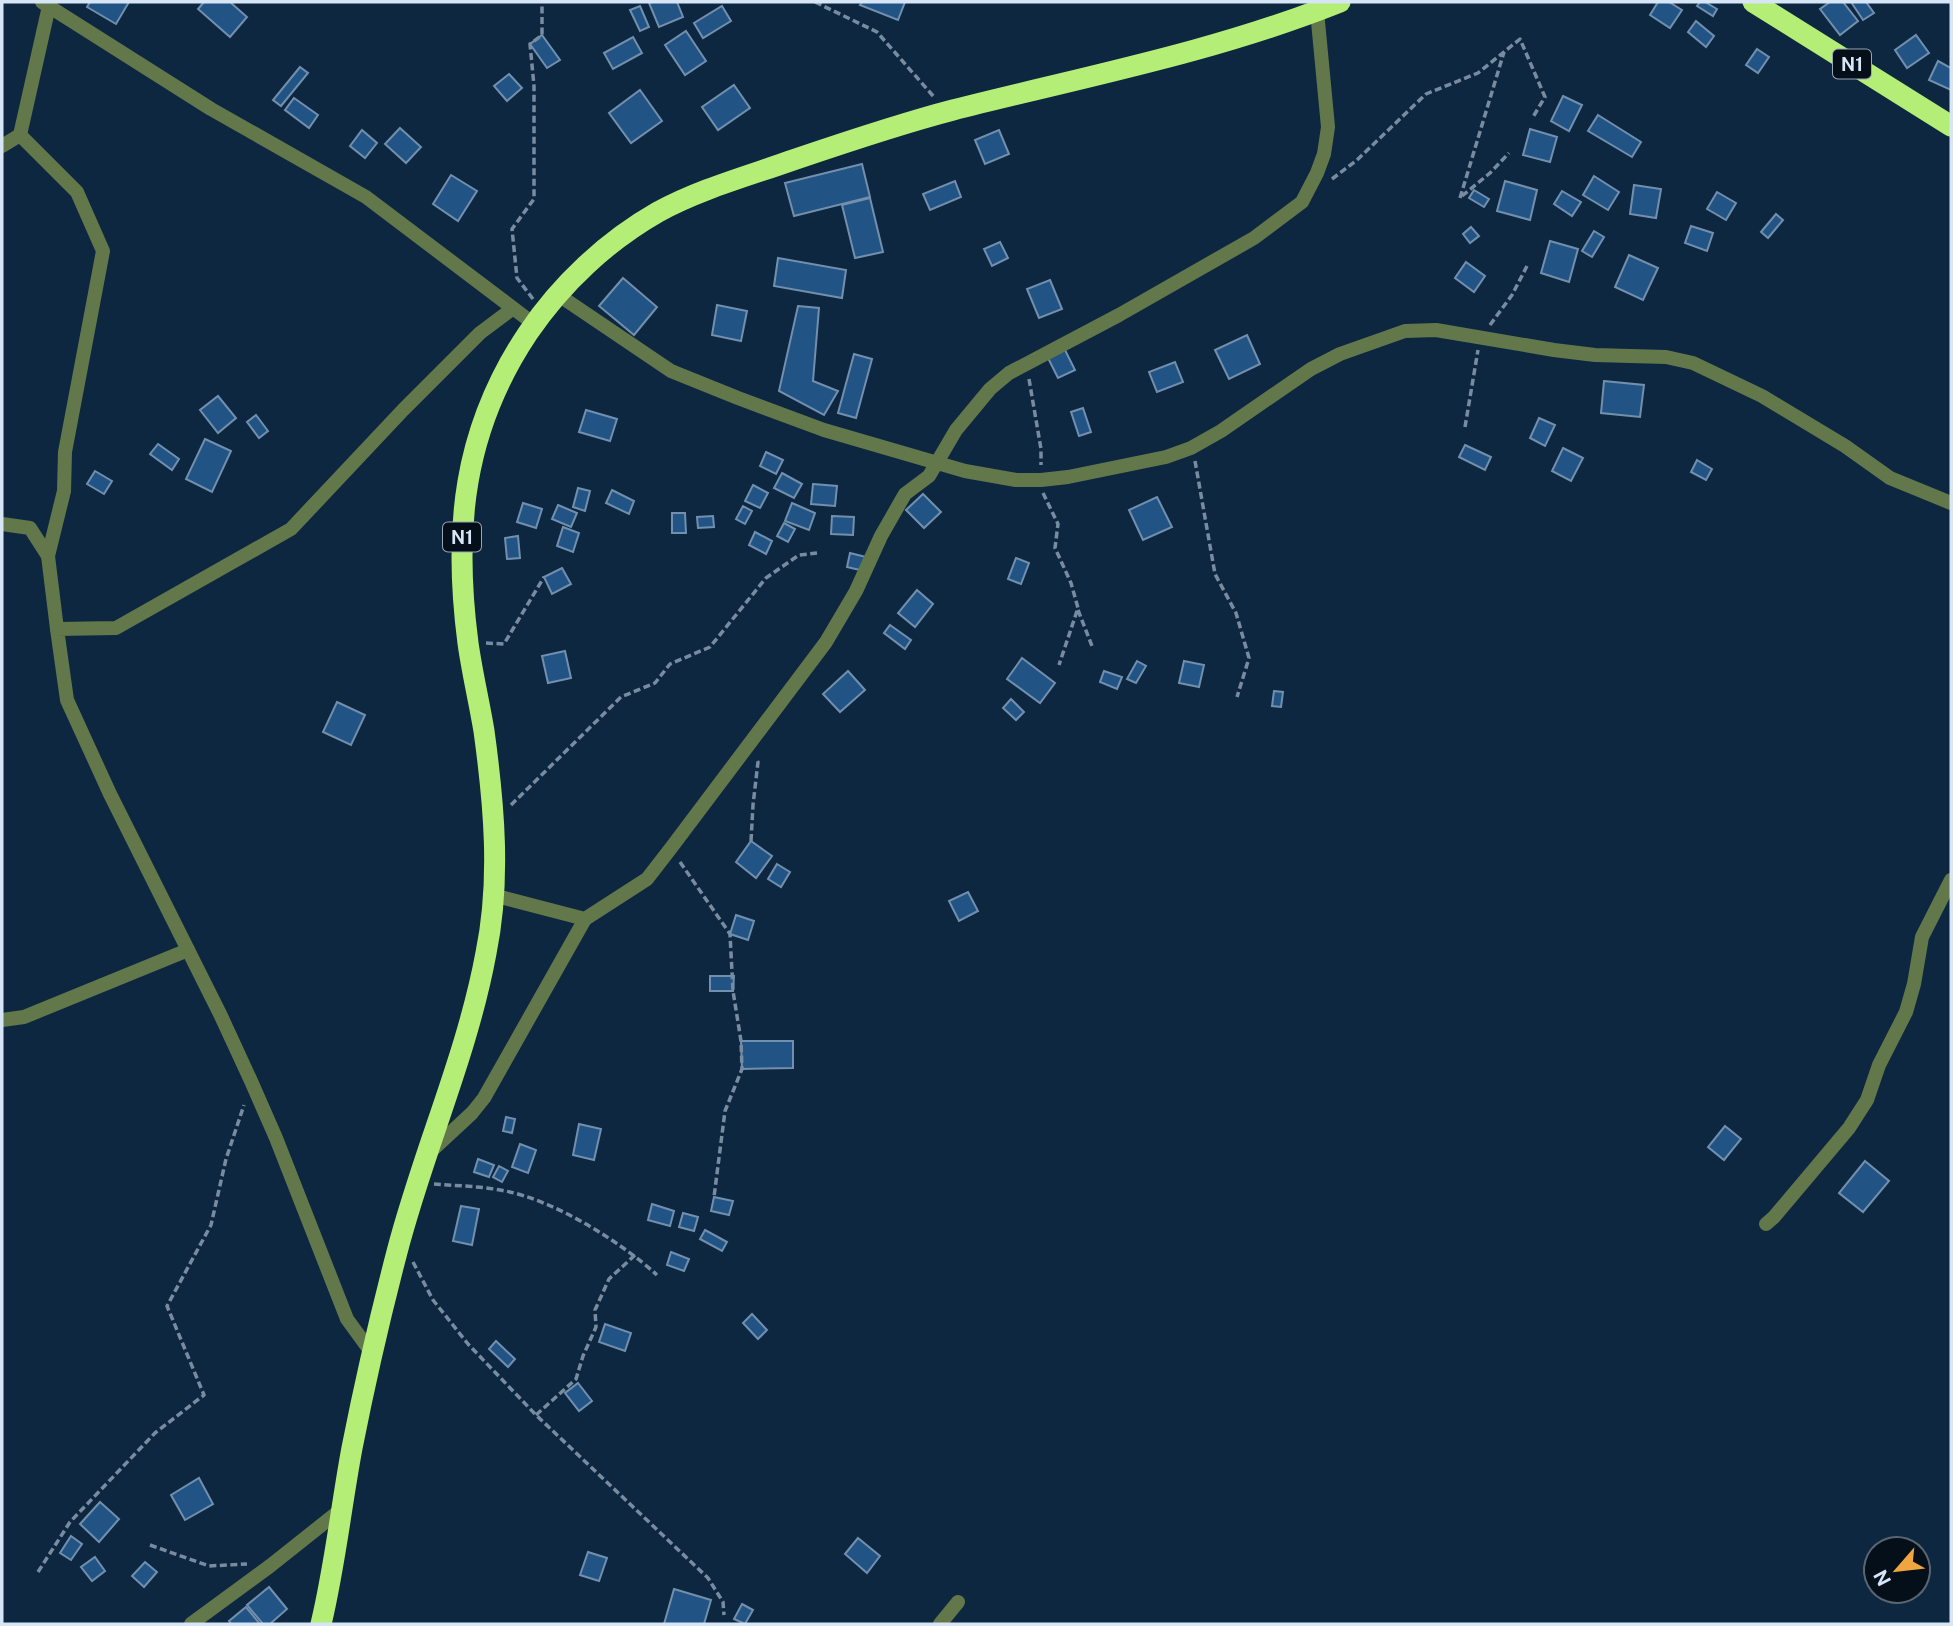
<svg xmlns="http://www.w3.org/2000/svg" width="1953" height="1626" viewBox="0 0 1953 1626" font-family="'Public Sans',sans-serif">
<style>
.building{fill:#215484;stroke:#738fae;stroke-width:2}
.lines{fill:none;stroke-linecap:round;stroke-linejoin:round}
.path{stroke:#788ca1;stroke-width:3.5;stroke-dasharray:7 3.5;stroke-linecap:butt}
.street{stroke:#62784b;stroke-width:14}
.highway{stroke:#b5ee77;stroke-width:21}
.labels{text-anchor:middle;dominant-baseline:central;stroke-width:6;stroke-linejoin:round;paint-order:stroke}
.shield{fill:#050f1a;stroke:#98a6b5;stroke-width:2}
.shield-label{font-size:18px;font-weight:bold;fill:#d7e6f7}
</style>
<rect width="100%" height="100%" fill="#0d2740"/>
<!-- building -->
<g class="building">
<path d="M90,2H129L116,24L87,7Z"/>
<path d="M204,2H230L247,17L230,37L198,9Z"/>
<path d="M653,2H677L683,17L659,27L649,3Z"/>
<path d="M862,2H905L898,20L860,5Z"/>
<path d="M1658,2H1669L1682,10L1670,28L1650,15Z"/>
<path d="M1700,2H1705L1717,9L1713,16L1697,6Z"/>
<path d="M1830,2H1843L1858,21L1840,35L1820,9Z"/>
<path d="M1851,2H1866L1874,13L1863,20Z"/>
<path d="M640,6L649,27L640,31L630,10Z"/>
<path d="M722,6L731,21L703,38L694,23Z"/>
<path d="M1696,21L1714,36L1706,47L1688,32Z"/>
<path d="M686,31L706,61L685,75L665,45Z"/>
<path d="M542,35L560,60L547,68L530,44Z"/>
<path d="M1916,35L1929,53L1907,68L1895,50Z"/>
<path d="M633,37L642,53L613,69L604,53Z"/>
<path d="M1757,49L1769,57L1758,73L1746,65Z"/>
<path d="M1938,61L1951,68V90L1929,80Z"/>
<path d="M300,67L308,73L281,106L273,100Z"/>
<path d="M509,74L522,88L507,101L494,86Z"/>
<path d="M734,85L750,108L718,130L702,107Z"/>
<path d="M640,90L662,121L631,143L609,113Z"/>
<path d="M1563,96L1582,105L1569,131L1551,121Z"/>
<path d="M294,98L318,115L309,128L285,110Z"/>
<path d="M1598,115L1641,142L1632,157L1588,131Z"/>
<path d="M400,128L421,147L406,163L385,144Z"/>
<path d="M1530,129L1557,137L1550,162L1523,155Z"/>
<path d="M362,130L377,143L365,158L350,146Z"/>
<path d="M999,130L1009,154L985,164L975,140Z"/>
<path d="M862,164L870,197L794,216L785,183Z"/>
<path d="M451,175L477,191L458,221L433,204Z"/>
<path d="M1594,176L1619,192L1608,210L1583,195Z"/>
<path d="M955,181L961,197L930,210L923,194Z"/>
<path d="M1505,181L1537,190L1530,220L1497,211Z"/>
<path d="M1634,185L1661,189L1656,218L1630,214Z"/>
<path d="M1474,190L1489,199L1484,207L1469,198Z"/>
<path d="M1562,191L1581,202L1572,216L1554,204Z"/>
<path d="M1717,192L1736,203L1726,220L1707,209Z"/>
<path d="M870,198L883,252L855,258L842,205Z"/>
<path d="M1776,214L1783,220L1768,238L1761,232Z"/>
<path d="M1691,226L1713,233L1707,251L1685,243Z"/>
<path d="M1471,227L1479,236L1470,243L1463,234Z"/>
<path d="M1594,231L1604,237L1592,257L1582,251Z"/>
<path d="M1550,241L1578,249L1569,282L1541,273Z"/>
<path d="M1000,242L1008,258L992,266L984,249Z"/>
<path d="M1629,255L1658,268L1643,300L1615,287Z"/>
<path d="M778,258L846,270L842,298L774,286Z"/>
<path d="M1466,262L1485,276L1474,292L1455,278Z"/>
<path d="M623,278L657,307L634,335L599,306Z"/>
<path d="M1050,280L1062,309L1039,318L1027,289Z"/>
<path d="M717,305L747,311L741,341L712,335Z"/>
<path d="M798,306L819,308L813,381L838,391L824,415L779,391Z"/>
<path d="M1247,335L1260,364L1229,379L1215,350Z"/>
<path d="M1064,348L1075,370L1058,378L1047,356Z"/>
<path d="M854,354L872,359L856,418L838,413Z"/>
<path d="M1175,362L1183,382L1157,392L1149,372Z"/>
<path d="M1604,381L1644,385L1640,417L1601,413Z"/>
<path d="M218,396L236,418L218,433L200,410Z"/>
<path d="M1083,408L1091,432L1079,436L1071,412Z"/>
<path d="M586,410L617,419L610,441L579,432Z"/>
<path d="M256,415L268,431L259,438L247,422Z"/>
<path d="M1539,418L1555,425L1545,446L1530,438Z"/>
<path d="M205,439L231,451L212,492L186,479Z"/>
<path d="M158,444L179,459L172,470L150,454Z"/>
<path d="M1465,445L1491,457L1485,470L1459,457Z"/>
<path d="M1563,448L1583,458L1571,481L1552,471Z"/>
<path d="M766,452L783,460L776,474L760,466Z"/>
<path d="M1697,460L1712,469L1706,480L1691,472Z"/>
<path d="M95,471L112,481L104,494L87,484Z"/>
<path d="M782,473L802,484L794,498L774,488Z"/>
<path d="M813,484L837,486L835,506L811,504Z"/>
<path d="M753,485L768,493L760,508L745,501Z"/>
<path d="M578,488L590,491L585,511L573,507Z"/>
<path d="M612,490L634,501L629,514L606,503Z"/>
<path d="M923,494L941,512L924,528L906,510Z"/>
<path d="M1157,497L1172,527L1143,540L1129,510Z"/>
<path d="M523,503L542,509L536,528L517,522Z"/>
<path d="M792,503L815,513L809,530L785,521Z"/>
<path d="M558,505L577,513L571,527L552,519Z"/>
<path d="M743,506L752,511L745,524L736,519Z"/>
<path d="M672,513H685L686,533H672Z"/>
<path d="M713,516L714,527L698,528L697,517Z"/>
<path d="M832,516L854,517L853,535L831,534Z"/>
<path d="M784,523L795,529L788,542L777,536Z"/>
<path d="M563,527L579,533L573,552L557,546Z"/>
<path d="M755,532L772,541L766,554L749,545Z"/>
<path d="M518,536L520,558L507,559L505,538Z"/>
<path d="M850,553L866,557L864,571L847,567Z"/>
<path d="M1016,558L1029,563L1021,584L1008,579Z"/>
<path d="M562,568L571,584L552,594L544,577Z"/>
<path d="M917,590L933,604L915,627L898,613Z"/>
<path d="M890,625L911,640L905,649L884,633Z"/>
<path d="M565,651L571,678L548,683L542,656Z"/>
<path d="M1022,658L1055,683L1040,703L1007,679Z"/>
<path d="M1137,661L1146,666L1136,683L1127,679Z"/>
<path d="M1184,661L1204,665L1199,687L1179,683Z"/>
<path d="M848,671L865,690L840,712L823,694Z"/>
<path d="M1104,671L1122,677L1117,689L1100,682Z"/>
<path d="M1274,691L1283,692L1281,707L1272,706Z"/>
<path d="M1011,699L1024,712L1016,720L1003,708Z"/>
<path d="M337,702L365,715L351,745L323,732Z"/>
<path d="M751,841L772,856L756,878L736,862Z"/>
<path d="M777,864L790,872L781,887L768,879Z"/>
<path d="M968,892L978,911L959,921L949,901Z"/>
<path d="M736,915L754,921L748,940L730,934Z"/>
<path d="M710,976H734L733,991H710Z"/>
<path d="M741,1041H793V1068L742,1069Z"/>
<path d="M506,1117L515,1119L512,1133L503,1131Z"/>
<path d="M579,1124L601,1129L594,1160L573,1155Z"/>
<path d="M1725,1126L1741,1139L1724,1160L1708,1147Z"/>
<path d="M520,1144L536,1150L528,1173L512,1167Z"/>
<path d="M478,1159L494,1165L489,1177L474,1172Z"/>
<path d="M1865,1161L1889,1181L1863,1212L1839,1193Z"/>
<path d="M499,1166L508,1171L502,1182L493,1177Z"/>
<path d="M714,1197L733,1201L729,1215L711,1211Z"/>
<path d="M652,1204L674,1211L670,1226L648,1220Z"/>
<path d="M461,1206L479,1209L472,1245L453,1241Z"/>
<path d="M683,1213L698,1217L694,1231L679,1227Z"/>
<path d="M705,1230L727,1242L722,1251L700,1239Z"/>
<path d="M671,1252L689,1259L684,1271L667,1265Z"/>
<path d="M752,1314L767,1330L758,1339L743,1323Z"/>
<path d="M605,1324L631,1333L625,1351L599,1342Z"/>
<path d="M496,1341L515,1359L508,1367L489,1349Z"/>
<path d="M578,1383L592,1401L579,1411L565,1393Z"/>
<path d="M199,1478L213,1504L185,1520L171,1495Z"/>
<path d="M100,1502L119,1519L99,1542L80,1524Z"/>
<path d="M71,1536L82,1544L71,1560L60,1553Z"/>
<path d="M858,1538L880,1556L867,1573L845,1554Z"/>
<path d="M588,1552L607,1558L599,1581L580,1575Z"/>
<path d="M95,1557L105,1571L92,1581L81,1567Z"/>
<path d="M145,1562L157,1572L144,1587L132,1576Z"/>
<path d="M269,1587L287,1609L270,1624H263L247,1605Z"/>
<path d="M674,1589L711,1600L704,1624H664Z"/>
<path d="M742,1604L753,1610L745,1624L734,1619Z"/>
<path d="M246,1607L260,1624H231L229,1621Z"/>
</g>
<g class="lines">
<!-- path -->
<g class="path">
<path d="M815,2L877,32L934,97"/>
<path d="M1332,179L1357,160L1426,94L1478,73L1520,39L1545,97L1533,117"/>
<path d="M1462,196L1490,173L1509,153"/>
<path d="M1460,198L1504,52"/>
<path d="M533,299L517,278L512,229L534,199V86L530,44L542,35V2"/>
<path d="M1490,325L1512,295L1527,266"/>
<path d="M1029,379L1041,449V465"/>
<path d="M1465,427L1478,350"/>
<path d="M1195,461L1215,574L1236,613L1249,658L1237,697"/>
<path d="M1043,493L1058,524L1055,548L1071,583L1078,608L1059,665"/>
<path d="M1078,610L1092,646"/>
<path d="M486,643L504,644L544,577"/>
<path d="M511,805L621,697L655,683L670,664L710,647L766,578L799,555L817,553"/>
<path d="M751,841L753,805L758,762L756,758"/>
<path d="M680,862L730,934L733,991L741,1041L742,1069L725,1111L714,1197"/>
<path d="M434,1184C457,1186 482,1186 505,1191C554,1200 621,1242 657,1275"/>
<path d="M413,1262L433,1300L468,1344L536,1415L708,1578L723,1602L724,1615"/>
<path d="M536,1415L576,1379L583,1356L596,1327L595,1310L609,1279L635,1255"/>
<path d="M150,1545L209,1566L247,1564"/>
<path d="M38,1572L70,1522L155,1433L204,1395L167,1306L211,1225L226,1159L244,1105"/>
</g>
<!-- street -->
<g class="street">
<path d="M42,2L211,109L366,197L534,324"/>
<path d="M2,146L20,135"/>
<path d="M557,294L671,371L738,398L824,430L965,471L1016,480H1041L1068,477L1166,457L1191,448L1221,431L1311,369L1340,354L1405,331L1436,330L1554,350L1595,355L1666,357L1693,363L1762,396L1845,446L1890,478L1951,503"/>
<path d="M2,524L30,528L48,556L57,629"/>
<path d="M48,556L64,491L65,452L103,251L77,192L20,135L49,6"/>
<path d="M493,895L585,919L647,879L671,848L826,642L856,591L881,536L905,494L929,476L956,430L990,389L1009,373L1119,315L1254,238L1302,202L1317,173L1324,154L1328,127L1317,11"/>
<path d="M2,1020L24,1017L188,950"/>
<path d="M430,1152L472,1113L484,1098L585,919"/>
<path d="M1766,1224L1774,1217L1849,1128L1867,1100L1879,1065L1906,1012L1914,984L1922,937L1951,880"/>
<path d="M371,1352L347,1319L276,1138L251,1081L221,1016L110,794L67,700L57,629L116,628L291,529L403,410L480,333L512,309"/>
<path d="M191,1624L270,1566L343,1508"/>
<path d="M940,1624L958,1602"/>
</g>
<!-- highway -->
<g class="highway">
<path d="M1753,2L1951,126"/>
<path d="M321,1624C335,1566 341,1507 352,1448C365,1382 380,1317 397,1252C423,1151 467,1056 486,953C501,880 494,804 484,731C479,701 472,672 468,643C453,529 463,430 528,333C561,284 607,241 658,212C700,189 748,176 793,160C846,142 899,124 953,110C1083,77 1215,52 1340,2"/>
</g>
</g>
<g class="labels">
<!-- shield labels -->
<g class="shield">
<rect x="1833" y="49.5" width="38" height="29" rx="5"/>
<rect x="443" y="522.5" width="38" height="29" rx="5"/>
</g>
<g class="shield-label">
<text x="1852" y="64">N1</text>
<text x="462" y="537">N1</text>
</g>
</g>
<!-- border -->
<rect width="1953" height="1626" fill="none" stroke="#d7e6f7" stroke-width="7"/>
<!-- north arrow -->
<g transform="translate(1897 1570) rotate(242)"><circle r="33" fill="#050f1a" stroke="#596572" stroke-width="2"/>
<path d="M0-5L12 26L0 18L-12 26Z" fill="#f1a540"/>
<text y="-10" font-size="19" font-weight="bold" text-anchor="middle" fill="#d7e6f7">N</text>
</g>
</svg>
